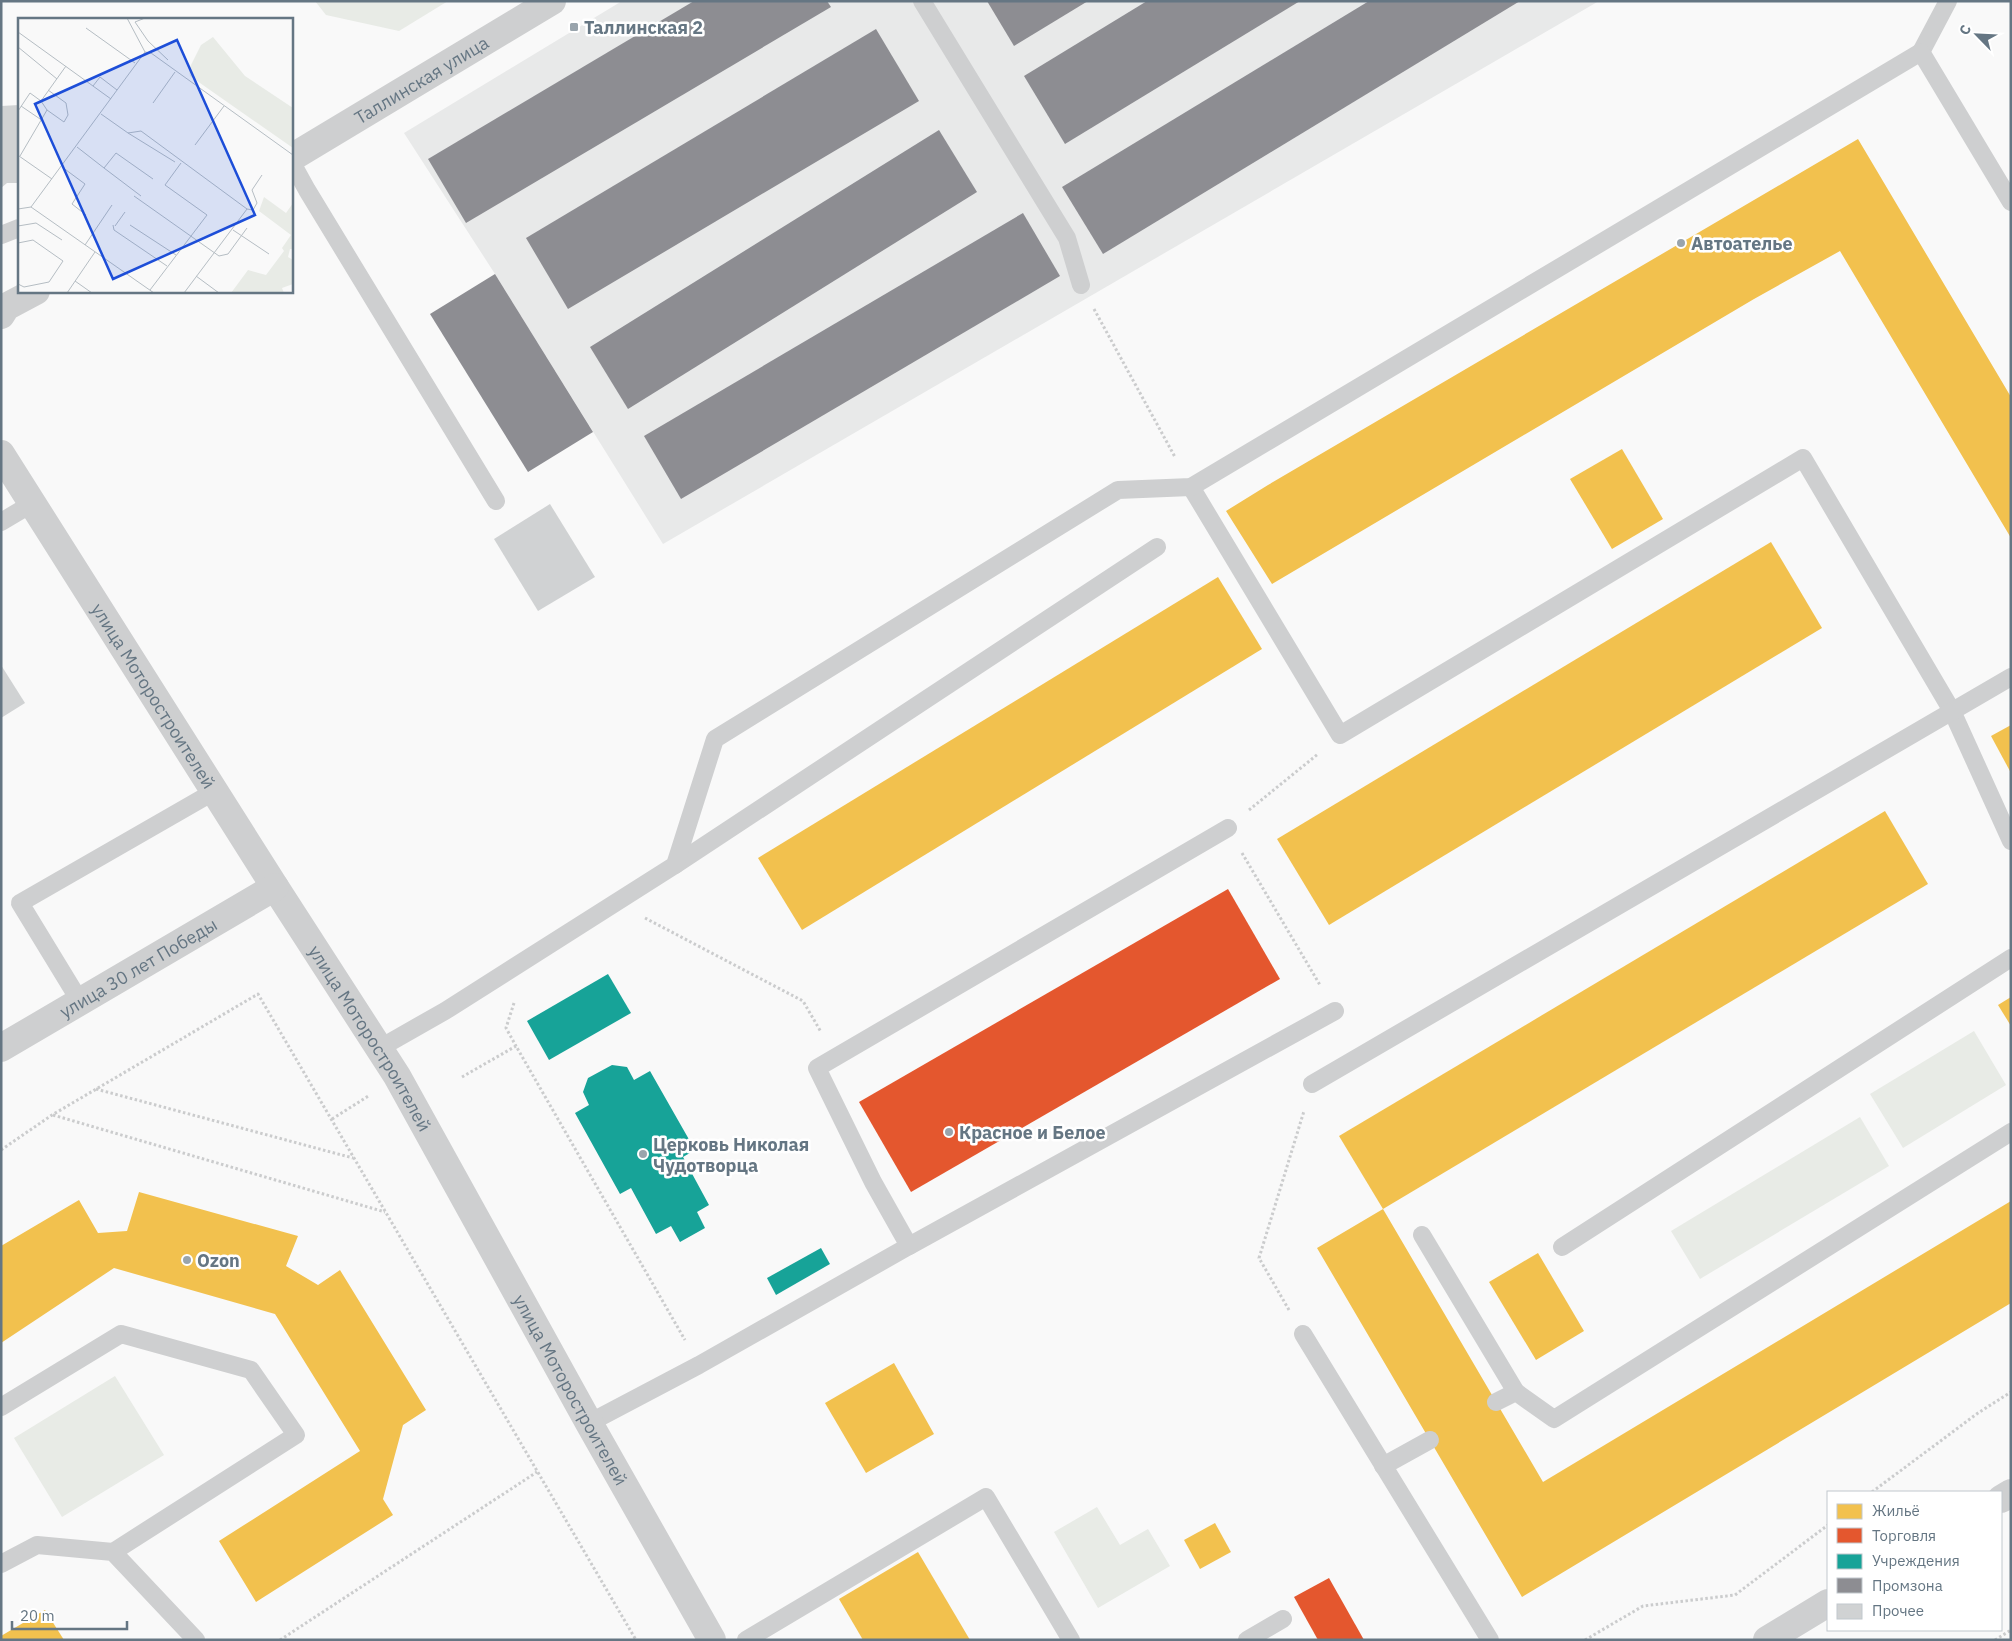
<svg xmlns="http://www.w3.org/2000/svg" width="2012" height="1641" viewBox="0 0 2012 1641" font-family="'IBM Plex Sans',sans-serif">
<style>
.built{fill:#e8e9e9}
.green{fill:#e8ebe6}
.homes{fill:#f2c14e}
.shops{fill:#e4572e}
.public{fill:#17a398}
.industry{fill:#8d8d92}
.building{fill:#d0d2d3}
.lines{fill:none;stroke-linecap:round;stroke-linejoin:round}
.path{stroke:#cbcccd;stroke-width:3;stroke-dasharray:2.5 2.5;stroke-linecap:butt}
.service{stroke:#cecfd0;stroke-width:18}
.minor{stroke:#cecfd0;stroke-width:28}
.tertiary{stroke:#cecfd0;stroke-width:28}
.poi-dot{fill:#99a4ac;stroke:#fff;stroke-width:2}
.labels{text-anchor:middle;dominant-baseline:central;stroke-width:5;stroke-linejoin:round;paint-order:stroke}
.poi-label{font-size:18px;font-weight:bold;fill:#657683;stroke:#fff;text-anchor:start}
.street-label{font-size:18px;fill:#657683;stroke:#fff}
.inset-road{fill:none;stroke:#b5bdc3;stroke-width:1}
.view{fill:#1d4ed8;fill-opacity:0.15;stroke:#1d4ed8;stroke-width:2.5}
.inset-edge{fill:none;stroke:#657683;stroke-width:2.5}
</style>
<rect width="100%" height="100%" fill="#f9f9f9"/>
<!-- built -->
<path class="built" d="M622,1H1599L663,544L495,274L404,133Z"/>
<!-- green -->
<g class="green">
<path d="M315,1H448L399,31L326,15Z"/>
<path d="M1974,1031L2006,1085L1903,1148L1870,1094Z"/>
<path d="M1860,1117L1889,1166L1700,1279L1671,1231Z"/>
<path d="M115,1376L164,1455L62,1517L14,1438Z"/>
<path d="M1097,1507L1120,1545L1148,1529L1170,1566L1098,1608L1054,1532Z"/>
</g>
<!-- homes -->
<g class="homes">
<path d="M1858,139L2011,397V538L1840,251L1754,299L1272,584L1226,511L1268,485Z"/>
<path d="M1622,449L1663,519L1612,549L1570,479Z"/>
<path d="M1771,542L1822,628L1329,925L1277,839Z"/>
<path d="M1218,577L1262,649L802,930L758,858Z"/>
<path d="M2011,725V773L1991,736Z"/>
<path d="M1885,811L1928,884L1383,1209L1339,1136Z"/>
<path d="M2011,997V1026L1998,1005Z"/>
<path d="M139,1192L298,1236L286,1266L318,1285L340,1270L426,1410L403,1425L383,1499L393,1515L256,1602L219,1541L360,1451L275,1314L114,1268L1,1343V1246L79,1200L98,1233L127,1231Z"/>
<path d="M2011,1201V1303L1522,1597L1317,1248L1383,1209L1543,1482Z"/>
<path d="M1538,1253L1584,1331L1536,1360L1489,1282Z"/>
<path d="M894,1363L934,1434L866,1473L825,1403Z"/>
<path d="M1215,1523L1231,1552L1200,1569L1184,1540Z"/>
<path d="M918,1552L970,1640H863L839,1599Z"/>
<path d="M45,1610L64,1640H1V1636Z"/>
</g>
<!-- shops -->
<g class="shops">
<path d="M1228,889L1280,979L911,1192L859,1102Z"/>
<path d="M1329,1578L1364,1640H1318L1294,1597Z"/>
</g>
<!-- public -->
<g class="public">
<path d="M608,974L631,1013L549,1060L527,1021Z"/>
<path d="M612,1065L627,1067L634,1080L650,1071L695,1150L683,1157L709,1205L697,1212L705,1228L680,1242L671,1226L656,1234L631,1188L620,1194L575,1113L589,1105L583,1092L588,1078Z"/>
<path d="M821,1248L830,1264L776,1295L767,1278Z"/>
</g>
<!-- industry -->
<g class="industry">
<path d="M694,1H827L831,7L466,223L428,159Z"/>
<path d="M987,1H1088L1014,46Z"/>
<path d="M1147,1H1300L1065,144L1024,76Z"/>
<path d="M1369,1H1520L1103,254L1062,187Z"/>
<path d="M876,29L919,101L568,309L526,238Z"/>
<path d="M939,130L977,192L628,409L590,347Z"/>
<path d="M1023,213L1060,276L681,499L644,436Z"/>
<path d="M495,274L593,432L528,472L430,314Z"/>
</g>
<!-- building -->
<g class="building">
<path d="M19,105V183H7L1,188V106Z"/>
<path d="M550,504L595,577L538,611L494,539Z"/>
<path d="M1,665L25,703L1,718Z"/>
</g>
<g class="lines">
<!-- path -->
<g class="path">
<path d="M1094,309L1175,457"/>
<path d="M1249,810L1318,754"/>
<path d="M1242,853L1320,985"/>
<path d="M645,918L803,1001L821,1032"/>
<path d="M514,1003L506,1028L516,1046"/>
<path d="M462,1077L516,1046L685,1340"/>
<path d="M96,1089L353,1158"/>
<path d="M53,1115L385,1212"/>
<path d="M332,1119L370,1095"/>
<path d="M1,1150L52,1115L258,994L636,1640"/>
<path d="M1289,1310L1259,1258L1304,1111"/>
<path d="M1872,1492L1978,1413L2011,1392"/>
<path d="M280,1640L537,1472"/>
<path d="M1585,1640L1643,1606L1735,1595L1828,1525"/>
<path d="M1995,1640L2011,1630"/>
</g>
<!-- service -->
<g class="service">
<path d="M922,1L1067,238L1081,285"/>
<path d="M1921,52L1948,1"/>
<path d="M291,161L307,190L496,501"/>
<path d="M1,235L19,228"/>
<path d="M1191,487L1340,735L1803,458L1952,711L2011,841"/>
<path d="M1,522L33,503"/>
<path d="M675,865L1157,547"/>
<path d="M81,1003L20,903L215,791"/>
<path d="M380,1048L445,1011L675,865L715,739L1118,490L1191,487L1921,52L2011,202"/>
<path d="M1312,1084L2011,677"/>
<path d="M1422,1235L1516,1392"/>
<path d="M909,1246L1335,1011"/>
<path d="M1562,1247L2011,958"/>
<path d="M1303,1334L1490,1640"/>
<path d="M1496,1402L1516,1392L1554,1419L2011,1132"/>
<path d="M1,1407L121,1334L251,1370L296,1435L113,1552"/>
<path d="M589,1423L699,1365L909,1246L873,1182L817,1068L1228,828"/>
<path d="M1383,1466L1430,1440"/>
<path d="M1,1564L37,1545L113,1552L196,1640"/>
<path d="M746,1640L986,1497L1071,1640"/>
<path d="M1247,1640L1283,1619"/>
</g>
<!-- minor -->
<g class="minor">
<path d="M2001,1499L2011,1493"/>
<path d="M1767,1640L1828,1603"/>
</g>
<!-- tertiary -->
<g class="tertiary">
<path id="s1" d="M291,158L552,1"/>
<path d="M1,315L6,307L36,291"/>
<path id="s2" d="M1,454L275,887L397,1076L589,1423L712,1640"/>
<path id="s3" d="M1,1048L275,887"/>
</g>
</g>
<!-- markers -->
<g class="poi-dot">
<rect x="569" y="22" width="10" height="10" rx="2.5"/>
<circle cx="1681" cy="243" r="5"/>
<circle cx="949" cy="1132" r="5"/>
<circle cx="643" cy="1154" r="5"/>
<circle cx="187" cy="1260" r="5"/>
</g>
<g class="labels">
<!-- poi labels -->
<g class="poi-label">
<text x="584" y="27">Таллинская 2</text>
<text x="1691" y="243">Автоателье</text>
<text x="959" y="1132">Красное и Белое</text>
<text x="653" y="1144">Церковь Николая<tspan x="653" dy="21">Чудотворца</tspan></text>
<text x="197" y="1260">Ozon</text>
</g>
<!-- street labels -->
<g class="street-label">
<text stroke="none"><textPath href="#s1" startOffset="152">Таллинская улица</textPath></text>
<text stroke="none"><textPath href="#s2" startOffset="286">улица Моторостроителей</textPath></text>
<text stroke="none"><textPath href="#s3" startOffset="159">улица 30 лет Победы</textPath></text>
<text stroke="none"><textPath href="#s2" startOffset="691">улица Моторостроителей</textPath></text>
<text stroke="none"><textPath href="#s2" startOffset="1096">улица Моторостроителей</textPath></text>
</g>
</g>
<!-- overview -->
<g transform="translate(18 18)">
<rect width="275" height="275" fill="#f9f9f9"/>
<path d="M195,19L227,58L275,90V130L172,58L171,51L183,27ZM246,179L268,195L275,185V231H272L270,239L275,242V266L264,270L266,275H213L230,252L248,257L266,233L264,230L273,217L241,193Z" fill="#e8ebe6"/>
<path class="inset-road" d="M109,0L127,34L133,35L275,137M127,0L117,4L130,23L150,42M68,10L117,45M0,14L93,81M0,29L39,61M75,68L82,59L99,72M135,85L157,54M3,88L25,103M29,92L46,104L50,97L48,85L30,72M0,93L12,75L23,83M83,96L110,115L123,113L229,191L166,275M110,115L157,144M177,127L206,88M59,129L86,150L98,135L135,161M1,138L34,161M2,138L29,92L23,83L48,48M44,149L67,166L54,186L68,197M86,150L123,178M116,178L201,238L210,236L229,210M13,189L136,275M0,191L13,189L127,34M229,191L235,192L239,185L234,172L244,157M95,207L96,212L149,248M112,207L158,237M0,208L18,205L44,222M97,208L107,194M215,212L251,236M0,225L15,222L45,243L31,264L6,269L0,266M67,227L94,187M178,258L201,275M57,263L74,275M132,272L189,197L147,167L163,145M49,275L77,234M74,275H91"/>
<path class="view" d="M159,22L237,197L95,261L17,86Z"/>
<rect width="275" height="275" class="inset-edge"/>
</g>
<!-- border -->
<rect width="2012" height="1641" fill="none" stroke="#657683" stroke-width="5"/>
<!-- legend -->
<rect x="1827" y="1491" width="175" height="140" fill="#ffffff" stroke="#c1c8cd"/>
<rect x="1837" y="1504" width="25" height="15" fill="#f2c14e" stroke="#c1c8cd"/>
<text x="1872" y="1516" font-size="15" fill="#657683">Жильё</text>
<rect x="1837" y="1528" width="25" height="15" fill="#e4572e" stroke="#c1c8cd"/>
<text x="1872" y="1541" font-size="15" fill="#657683">Торговля</text>
<rect x="1837" y="1554" width="25" height="15" fill="#17a398" stroke="#c1c8cd"/>
<text x="1872" y="1566" font-size="15" fill="#657683">Учреждения</text>
<rect x="1837" y="1578" width="25" height="15" fill="#8d8d92" stroke="#c1c8cd"/>
<text x="1872" y="1591" font-size="15" fill="#657683">Промзона</text>
<rect x="1837" y="1604" width="25" height="15" fill="#d0d2d3" stroke="#c1c8cd"/>
<text x="1872" y="1616" font-size="15" fill="#657683">Прочее</text>
<!-- north arrow -->
<g transform="translate(1977 35) rotate(294)" stroke="#ffffff" stroke-width="4" paint-order="stroke">
<path d="M0-4L9 19L0 12L-9 19Z" fill="#657683"/>
<text y="-8" font-size="14" font-weight="bold" text-anchor="middle" fill="#657683">С</text>
</g>
<!-- scale -->
<path d="M12 1621v8h115v-8" fill="none" stroke="#657683" stroke-width="2.5"/>
<text x="20" y="1621" font-size="15" fill="#657683" stroke="#ffffff" stroke-width="4" paint-order="stroke">20 m</text>
</svg>
